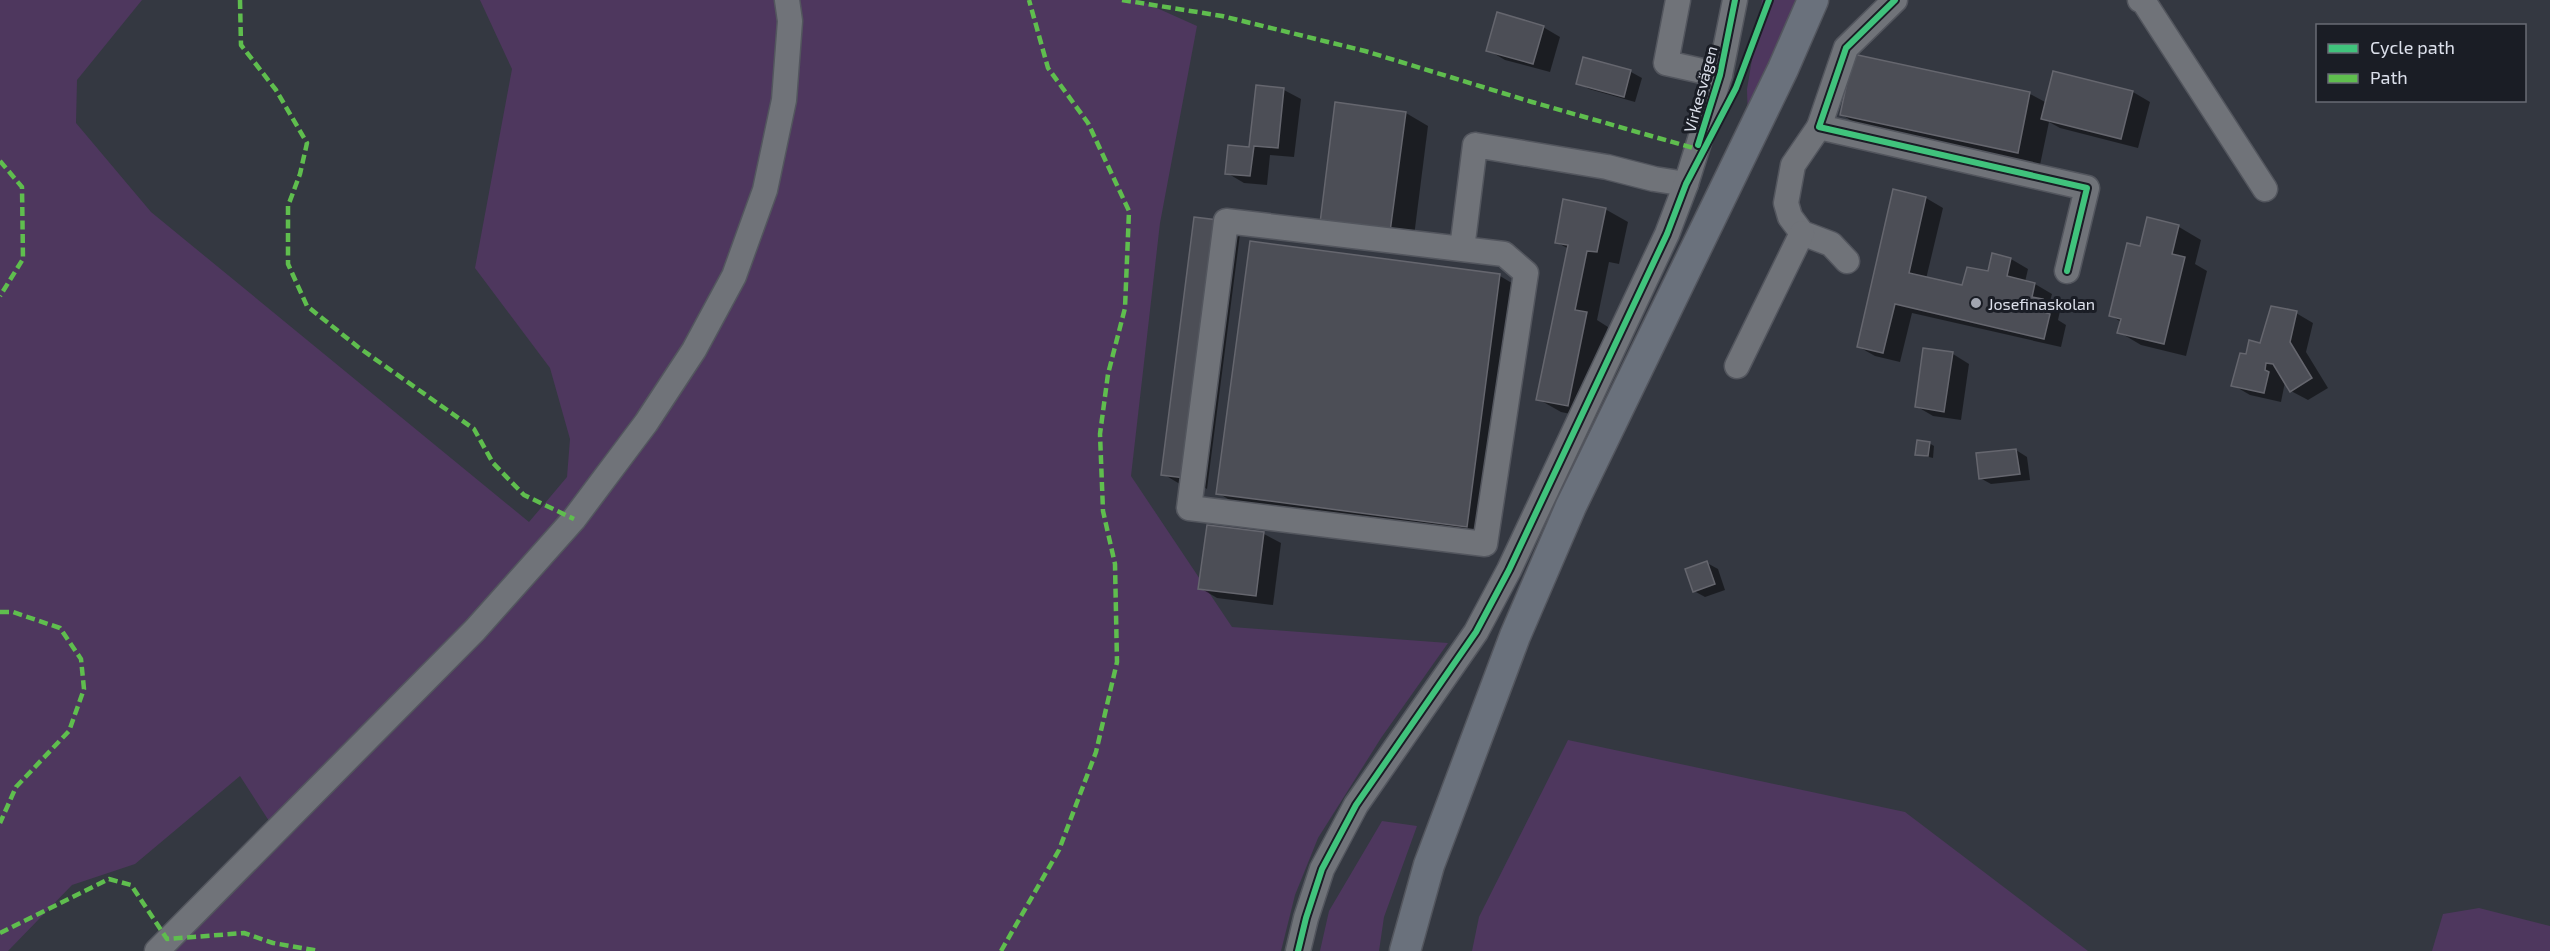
<svg xmlns="http://www.w3.org/2000/svg" width="2550" height="951" viewBox="0 0 2550 951" font-family="'Exo 2',sans-serif">
<style>
.green{fill:#4e375e}
.shadow{fill:#0007}
.building{fill:#4c4e56;stroke:#65666e;stroke-width:1.5}
.lines{fill:none;stroke-linecap:round;stroke-linejoin:round}
.minor-casing{stroke:#53565e;stroke-width:27}
.major-casing{stroke:#53565e;stroke-width:33}
.minor{stroke:#707379;stroke-width:24}
.major{stroke:#6a717c;stroke-width:30}
.quiet{stroke:#5fbe4e;stroke-width:4.5;stroke-dasharray:9 4.5;stroke-linecap:butt}
.cycleway-casing{stroke:#1a1d25;stroke-width:10}
.cycleway{stroke:#40c37c;stroke-width:6}
.poi-dot{fill:#a1a5b0;stroke:#1a1d25;stroke-width:2}
.labels{text-anchor:middle;dominant-baseline:central;stroke-width:6;stroke-linejoin:round;paint-order:stroke}
.street-label{font-size:16px;fill:#dce0eb;stroke:#1a1d25}
.poi-label{font-size:16px;fill:#dce0eb;stroke:#1a1d25;text-anchor:start}
</style>
<rect width="100%" height="100%" fill="#343841"/>
<!-- green -->
<g class="green">
<path d="M0,0H142L77,80L76,123L151,212L529,522L567,477L570,439L550,368L475,268L512,69L480,0H1139L1197,26L1160,223L1131,476L1232,627L1448,643L1381,738L1318,838L1295,895L1281,951H173L280,838L240,776L135,864L72,885L8,951H0Z"/>
<path d="M1762,0H1801L1748,123L1747,89Z"/>
<path d="M1568,740L1905,812L2088,951H1472L1479,917Z"/>
<path d="M1382,821L1417,826L1384,917L1379,951H1320L1329,911Z"/>
<path d="M2479,908L2550,926V951H2432L2443,914Z"/>
</g>
<!-- shadow -->
<g class="shadow">
<path d="M1543,27L1560,37L1550,72L1505,60L1488,50Z"/>
<path d="M1854,56L2030,94L2047,103L2133,92L2150,102L2138,148L2060,128L2049,122L2040,165L1864,128L1842,115Z"/>
<path d="M1584,59L1631,72L1642,78L1635,102L1589,89L1578,83Z"/>
<path d="M1284,90L1301,99L1294,157L1270,155L1267,185L1244,183L1227,173L1251,149Z"/>
<path d="M1406,113L1428,126L1413,244L1344,235Z"/>
<path d="M1926,198L1943,208L1926,279L1964,287L1989,273L1993,255L2011,259L2028,269L2025,282L2035,284L2052,294L2049,305L2060,311L2058,320L2066,325L2061,347L1912,313L1900,362L1875,356L1859,347Z"/>
<path d="M1605,209L1628,222L1619,264L1609,262L1597,320L1608,327L1590,418L1561,412L1538,399L1569,249L1556,242Z"/>
<path d="M1196,219L1240,234L1207,489L1184,476L1185,487L1163,474Z"/>
<path d="M2179,227L2201,240L2195,264L2207,271L2186,356L2141,345L2119,332L2121,322L2110,315L2141,248Z"/>
<path d="M1251,242L1500,276L1522,289L1489,539L1240,506L1218,493Z"/>
<path d="M2296,313L2313,323L2306,352L2328,388L2308,400L2291,391L2285,382L2281,402L2250,395L2233,385L2248,355Z"/>
<path d="M1953,354L1969,364L1961,420L1933,416L1916,406Z"/>
<path d="M1929,443L1934,446L1933,458L1916,454Z"/>
<path d="M2016,450L2027,457L2030,480L1991,484L1980,478Z"/>
<path d="M1264,534L1281,543L1273,605L1217,598L1200,588Z"/>
<path d="M1707,563L1718,569L1725,590L1705,597L1694,591Z"/>
</g>
<!-- building -->
<g class="building">
<path d="M1497,12L1544,26L1533,64L1486,51Z"/>
<path d="M1853,54L2030,92L2018,153L1840,115Z"/>
<path d="M1583,57L1631,70L1624,97L1576,84Z"/>
<path d="M2053,71L2133,91L2121,139L2041,119Z"/>
<path d="M1256,85L1284,88L1278,148L1254,146L1250,176L1225,174L1228,145L1249,147Z"/>
<path d="M1335,102L1406,112L1390,232L1320,223Z"/>
<path d="M1893,189L1926,197L1909,273L1962,285L1967,267L1988,271L1992,253L2011,258L2007,276L2035,283L2032,297L2043,299L2041,311L2050,314L2044,339L1895,304L1883,353L1857,347Z"/>
<path d="M1563,199L1606,208L1597,252L1587,251L1575,310L1587,312L1568,406L1536,400L1568,245L1555,243Z"/>
<path d="M1194,217L1218,220L1185,478L1161,475Z"/>
<path d="M2147,217L2179,225L2172,254L2185,257L2164,344L2117,333L2121,319L2109,316L2127,243L2140,246Z"/>
<path d="M1250,241L1500,274L1467,527L1216,494Z"/>
<path d="M2271,306L2297,311L2290,342L2312,378L2290,392L2273,364L2266,363L2265,370L2269,372L2264,393L2231,386L2240,353L2246,354L2249,340L2260,343Z"/>
<path d="M1923,348L1953,352L1944,412L1915,407Z"/>
<path d="M1917,440L1930,442L1928,456L1915,455Z"/>
<path d="M2016,449L2020,474L1979,479L1976,453Z"/>
<path d="M1207,525L1264,532L1256,596L1198,589Z"/>
<path d="M1707,561L1715,584L1693,592L1685,569Z"/>
</g>
<g class="lines">
<!-- minor casing -->
<g class="minor-casing">
<g id="minor">
<path d="M1678,0L1666,63L1720,75"/>
<path d="M1895,0L1846,48L1819,127L2087,188L2067,271"/>
<path d="M2140,0L2144,2L2265,189"/>
<path d="M1819,127L1793,165L1786,203L1790,217L1802,233L1831,244L1847,261"/>
<path d="M1462,249L1504,254L1526,273L1485,544L1189,508L1226,221L1462,249L1475,145L1607,167L1654,179L1686,184"/>
<path d="M1737,366L1802,233"/>
<path d="M157,951L475,630L574,519L646,423L694,350L734,276L765,190L784,100L790,21L787,0"/>
<path d="M1298,951L1306,918L1322,869L1356,805L1476,632L1509,570L1667,234L1686,184L1720,75L1735,0"/>
</g>
</g>
<!-- major casing -->
<g class="major-casing">
<path id="major" d="M1405,951L1429,865L1515,636L1571,506L1783,69L1813,0"/>
</g>
<!-- minor -->
<use href="#minor" class="minor"/>
<!-- major -->
<use href="#major" class="major"/>
<!-- quiet -->
<g class="quiet">
<path d="M240,0L241,45L276,90L307,143L300,174L288,206V264L307,306L358,347L474,429L493,463L524,495L574,519"/>
<path d="M1122,0L1222,16L1365,51L1532,102L1697,149"/>
<path d="M0,161L22,187L23,259L0,296"/>
<path d="M0,612H13L60,628L81,659L84,689L69,731L16,787L0,823"/>
<path d="M0,933L109,879L131,885L167,939L244,933L273,943L319,951"/>
<path d="M1001,951L1059,850L1096,752L1117,662L1115,564L1103,511L1100,434L1108,374L1125,308L1129,211L1088,123L1048,68L1029,0"/>
</g>
<!-- cycleway casing -->
<g class="cycleway-casing">
<g id="cycleway">
<path d="M1895,0L1846,48L1819,127L2087,188L2067,271"/>
<path d="M1698,145L1720,75L1735,0"/>
<path d="M1298,951L1306,918L1322,869L1356,805L1476,632L1509,570L1667,234L1686,184L1736,88L1769,0"/>
</g>
</g>
<!-- cycleway -->
<use href="#cycleway" class="cycleway"/>
</g>
<!-- markers -->
<circle class="poi-dot" cx="1976" cy="303" r="6"/>
<g class="labels">
<!-- street labels -->
<g class="street-label">
<text transform="translate(1700 89) rotate(-75)">Virkesvägen</text>
</g>
<!-- poi labels -->
<g class="poi-label">
<text x="1988" y="303">Josefinaskolan</text>
</g>
</g>
<!-- legend -->
<rect x="2316" y="24" width="210" height="78" fill="#1a1d25" stroke="#686b74" stroke-width="1.5"/>
<rect x="2328" y="44" width="30" height="9" fill="#40c37c" stroke="#686b74" stroke-width="1.5"/>
<text x="2370" y="54" font-size="18" fill="#dce0eb">Cycle path</text>
<rect x="2328" y="74" width="30" height="9" fill="#5fbe4e" stroke="#686b74" stroke-width="1.5"/>
<text x="2370" y="84" font-size="18" fill="#dce0eb">Path</text>
</svg>
